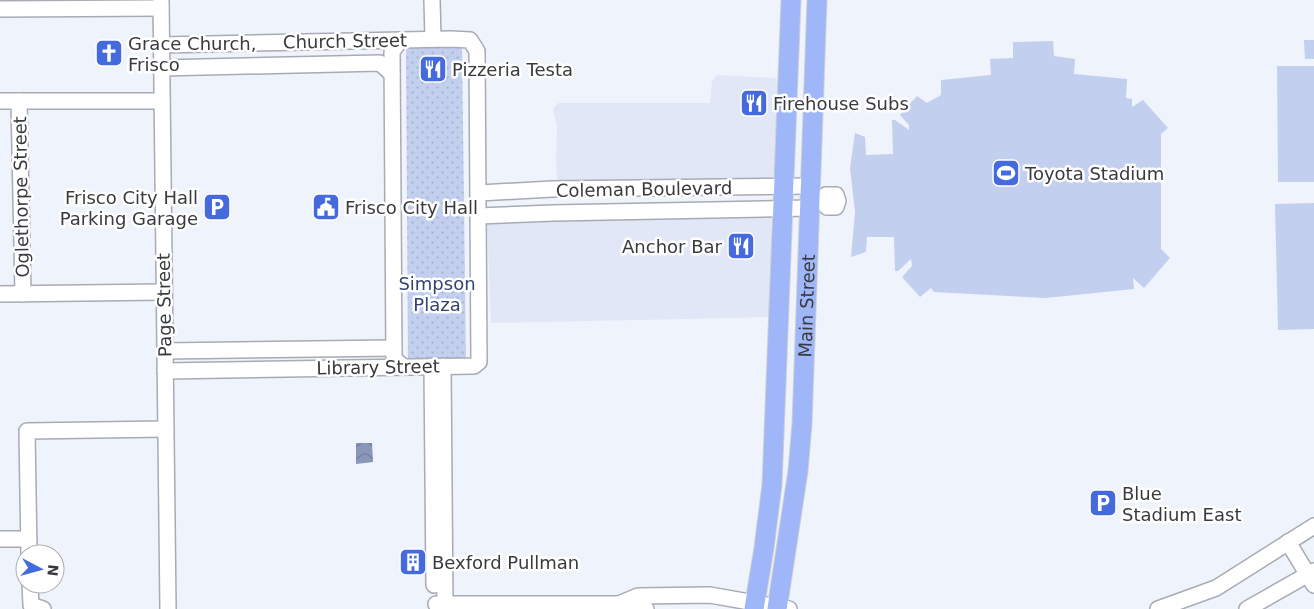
<svg xmlns="http://www.w3.org/2000/svg" width="1314" height="609" viewBox="0 0 1314 609" font-family="'DejaVu Sans',sans-serif">
<style>
.built{fill:#e1e7f7}
.grass{fill:url(#grass-dots)}
.pitch{fill:#c2cfee}
.water{fill:url(#water-waves)}
.lines{fill:none;stroke-linecap:round;stroke-linejoin:round}
.minor-casing{stroke:#a8abb4;stroke-width:18}
.major-casing{stroke:#cfd0d1;stroke-width:21}
.minor{stroke:#fff;stroke-width:15}
.major{stroke:#9fb6f8;stroke-width:19}
.labels{text-anchor:middle;dominant-baseline:central;stroke-width:5;stroke-linejoin:round;paint-order:stroke}
.street-label{font-size:18px;fill:#393a3e;stroke:#fff}
.poi-label{font-size:18px;fill:#393a3e;stroke:#fff;text-anchor:start}
.park-label{font-size:18px;fill:#314371;stroke:#fff}
</style>
<defs>
<pattern id="grass-dots" width="8" height="8" patternUnits="userSpaceOnUse" patternTransform="scale(1.25)"><rect width="8" height="8" fill="#c2cfee"/><path d="M2 2h.1M6 6h.1" fill="none" stroke="#a7b2cd" stroke-width="1.8" stroke-linecap="round"/></pattern>
<pattern id="water-waves" width="16" height="10" patternUnits="userSpaceOnUse" patternTransform="scale(1.25)"><rect width="16" height="10" fill="#8998b9"/><path d="M0 5q4-4 8 0t8 0" fill="none" stroke="#717d98"/></pattern>
</defs>
<rect width="100%" height="100%" fill="#eff3fc"/>
<!-- built -->
<g class="built">
<path d="M717,75L776,78L778,84L775,171L771,180L561,184L557,179L556,159L557,127L553,109L558,103H710L712,81Z"/>
<path d="M771,216V317L491,323L487,220Z"/>
</g>
<!-- grass -->
<path class="grass" d="M406,45H462L466,362L408,363Z"/>
<!-- pitch -->
<g class="pitch">
<path d="M1304,40H1314V59H1305Z"/>
<path d="M1053,41L1054,56L1075,59L1074,74L1127,79L1126,98L1132,99V107L1143,100L1168,128L1161,134V249L1170,258L1144,288L1133,278L1134,289L1046,298L934,292L931,288L920,297L902,277L912,266L911,259L898,271H895L894,237H867L866,252L851,257L855,212L850,168L855,133L865,137L866,155L893,154L892,120H895L909,130V125L900,115L917,96L927,103L941,95V80L991,75L990,59L1013,58V42Z"/>
<path d="M1277,66H1314V182H1278Z"/>
<path d="M1314,203V329L1278,330L1275,204Z"/>
</g>
<!-- water -->
<path class="water" d="M356,443H372L373,462L356,464Z"/>
<g class="lines">
<!-- minor casing -->
<g class="minor-casing">
<g id="minor">
<path d="M161,0L168,609"/>
<path d="M432,0L433,39"/>
<path d="M0,9L161,8"/>
<path d="M400,40L392,52L394,359L404,367"/>
<path d="M161,45L451,39L470,40L477,51L479,362L474,366L165,371"/>
<path d="M161,68L380,63L392,74"/>
<path d="M0,101H162"/>
<path d="M19,101L23,294"/>
<path d="M479,193L552,189L810,186"/>
<path d="M826,195H836L838,201L836,207H827L823,201Z"/>
<path d="M479,216L553,213L809,208"/>
<path d="M0,294L164,292"/>
<path d="M165,351L394,348"/>
<path d="M432,366L434,585"/>
<path d="M443,366L445,609"/>
<path d="M0,539H29"/>
<path d="M1288,542L1314,585"/>
<path d="M29,554L27,431L166,429"/>
<path d="M30,584L31,605L43,609"/>
<path d="M436,604H619L646,609"/>
<path d="M619,604L638,596L710,595L789,609"/>
<path d="M1158,609L1216,588L1314,526"/>
<path d="M1247,609L1314,571"/>
</g>
</g>
<!-- major casing -->
<g class="major-casing">
<g id="major">
<path d="M754,609L764,548L772,485L791,0"/>
<path id="s1" d="M777,609L798,471L802,424L817,0"/>
</g>
</g>
<!-- minor -->
<use href="#minor" class="minor"/>
<!-- major -->
<use href="#major" class="major"/>
</g>
<!-- icons -->
<defs>
<g id="church-square" transform="scale(1.4375)"><rect x="-9" y="-9" width="18" height="18" rx="4" fill="#456add" stroke="#fff"/><path d="M-1.2-6h2.4v3.5h3.3v2.4h-3.3V6h-2.4V-.1h-3.3v-2.4h3.3Z" fill="#fff"/></g>
<g id="restaurant-square" transform="scale(1.4375)"><rect x="-9" y="-9" width="18" height="18" rx="4" fill="#456add" stroke="#fff"/><path d="M-5-6h1v4h1v-4h1v4h1v-4h1v5L-1.5 .5V6h-2V.5L-5-1ZM5-6V6H3V1.5H1.5Q1.5-4 5-6Z" fill="#fff"/></g>
<g id="stadium-square" transform="scale(1.4375)"><rect x="-9" y="-9" width="18" height="18" rx="4" fill="#456add" stroke="#fff"/><path d="M0-5a6.5 5 0 1 0 0 10a6.5 5 0 1 0 0-10ZM-3.5-1.8h7v3.6h-7Z" fill="#fff"/></g>
<g id="parking-square" transform="scale(1.4375)"><rect x="-9" y="-9" width="18" height="18" rx="4" fill="#456add" stroke="#fff"/><path d="M-3.5-5.5H1a3.5 3.5 0 0 1 0 7H-1V5.5H-3.5ZM-1-3.4V-.6H.8a1.4 1.4 0 0 0 0-2.8Z" fill="#fff"/></g>
<g id="civic-square" transform="scale(1.4375)"><rect x="-9" y="-9" width="18" height="18" rx="4" fill="#456add" stroke="#fff"/><path d="M-.6-6.5H3V-4.5H.6V-3L4-1V1h2V6H-6V1h2V-1L-.6-3ZM-1.2 2.5V6h2.4V2.5Z" fill="#fff"/></g>
<g id="building-square" transform="scale(1.4375)"><rect x="-9" y="-9" width="18" height="18" rx="4" fill="#456add" stroke="#fff"/><path d="M-4-6H4V6H1V3H-1V6H-4ZM-2.5-4.3h1.7v1.8h-1.7ZM.8-4.3h1.7v1.8H.8ZM-2.5-1h1.7V.8h-1.7ZM.8-1h1.7V.8H.8Z" fill="#fff"/></g>
</defs>
<g fill-rule="evenodd">
<use href="#church-square" x="109" y="53"/>
<use href="#restaurant-square" x="433" y="69"/>
<use href="#restaurant-square" x="754" y="103"/>
<use href="#stadium-square" x="1006" y="173"/>
<use href="#parking-square" x="217" y="207"/>
<use href="#civic-square" x="326" y="207"/>
<use href="#restaurant-square" x="741" y="246"/>
<use href="#parking-square" x="1103" y="503"/>
<use href="#building-square" x="413" y="562"/>
</g>
<g class="labels">
<!-- street labels -->
<g class="street-label">
<text transform="translate(345 41) rotate(-1)">Church Street</text>
<text transform="translate(644 189) rotate(-1)">Coleman Boulevard</text>
<text transform="translate(21 197) rotate(-91)">Oglethorpe Street</text>
<text transform="translate(164 305) rotate(-91)">Page Street</text>
<text stroke="none"><textPath href="#s1" startOffset="305">Main Street</textPath></text>
<text transform="translate(378 367) rotate(-1)">Library Street</text>
</g>
<!-- poi labels -->
<g class="poi-label">
<text x="128" y="43">Grace Church,<tspan x="128" dy="21">Frisco</tspan></text>
<text x="452" y="69">Pizzeria Testa</text>
<text x="773" y="103">Firehouse Subs</text>
<text x="1025" y="173">Toyota Stadium</text>
<text x="198" y="197" text-anchor="end">Frisco City Hall<tspan x="198" dy="21">Parking Garage</tspan></text>
<text x="345" y="207">Frisco City Hall</text>
<text x="722" y="246" text-anchor="end">Anchor Bar</text>
<text x="1122" y="493">Blue<tspan x="1122" dy="21">Stadium East</tspan></text>
<text x="432" y="562">Bexford Pullman</text>
</g>
<!-- park labels -->
<g class="park-label">
<text x="437" y="283">Simpson<tspan x="437" dy="21">Plaza</tspan></text>
</g>
</g>
<!-- north arrow -->
<g transform="translate(40 569) rotate(96)"><circle r="24" fill="#ffffff" stroke="#b0b0b2"/>
<path d="M0-4L9 19L0 12L-9 19Z" fill="#456add"/>
<text y="-8" font-size="14" font-weight="bold" text-anchor="middle" fill="#393a3e">N</text>
</g>
</svg>
